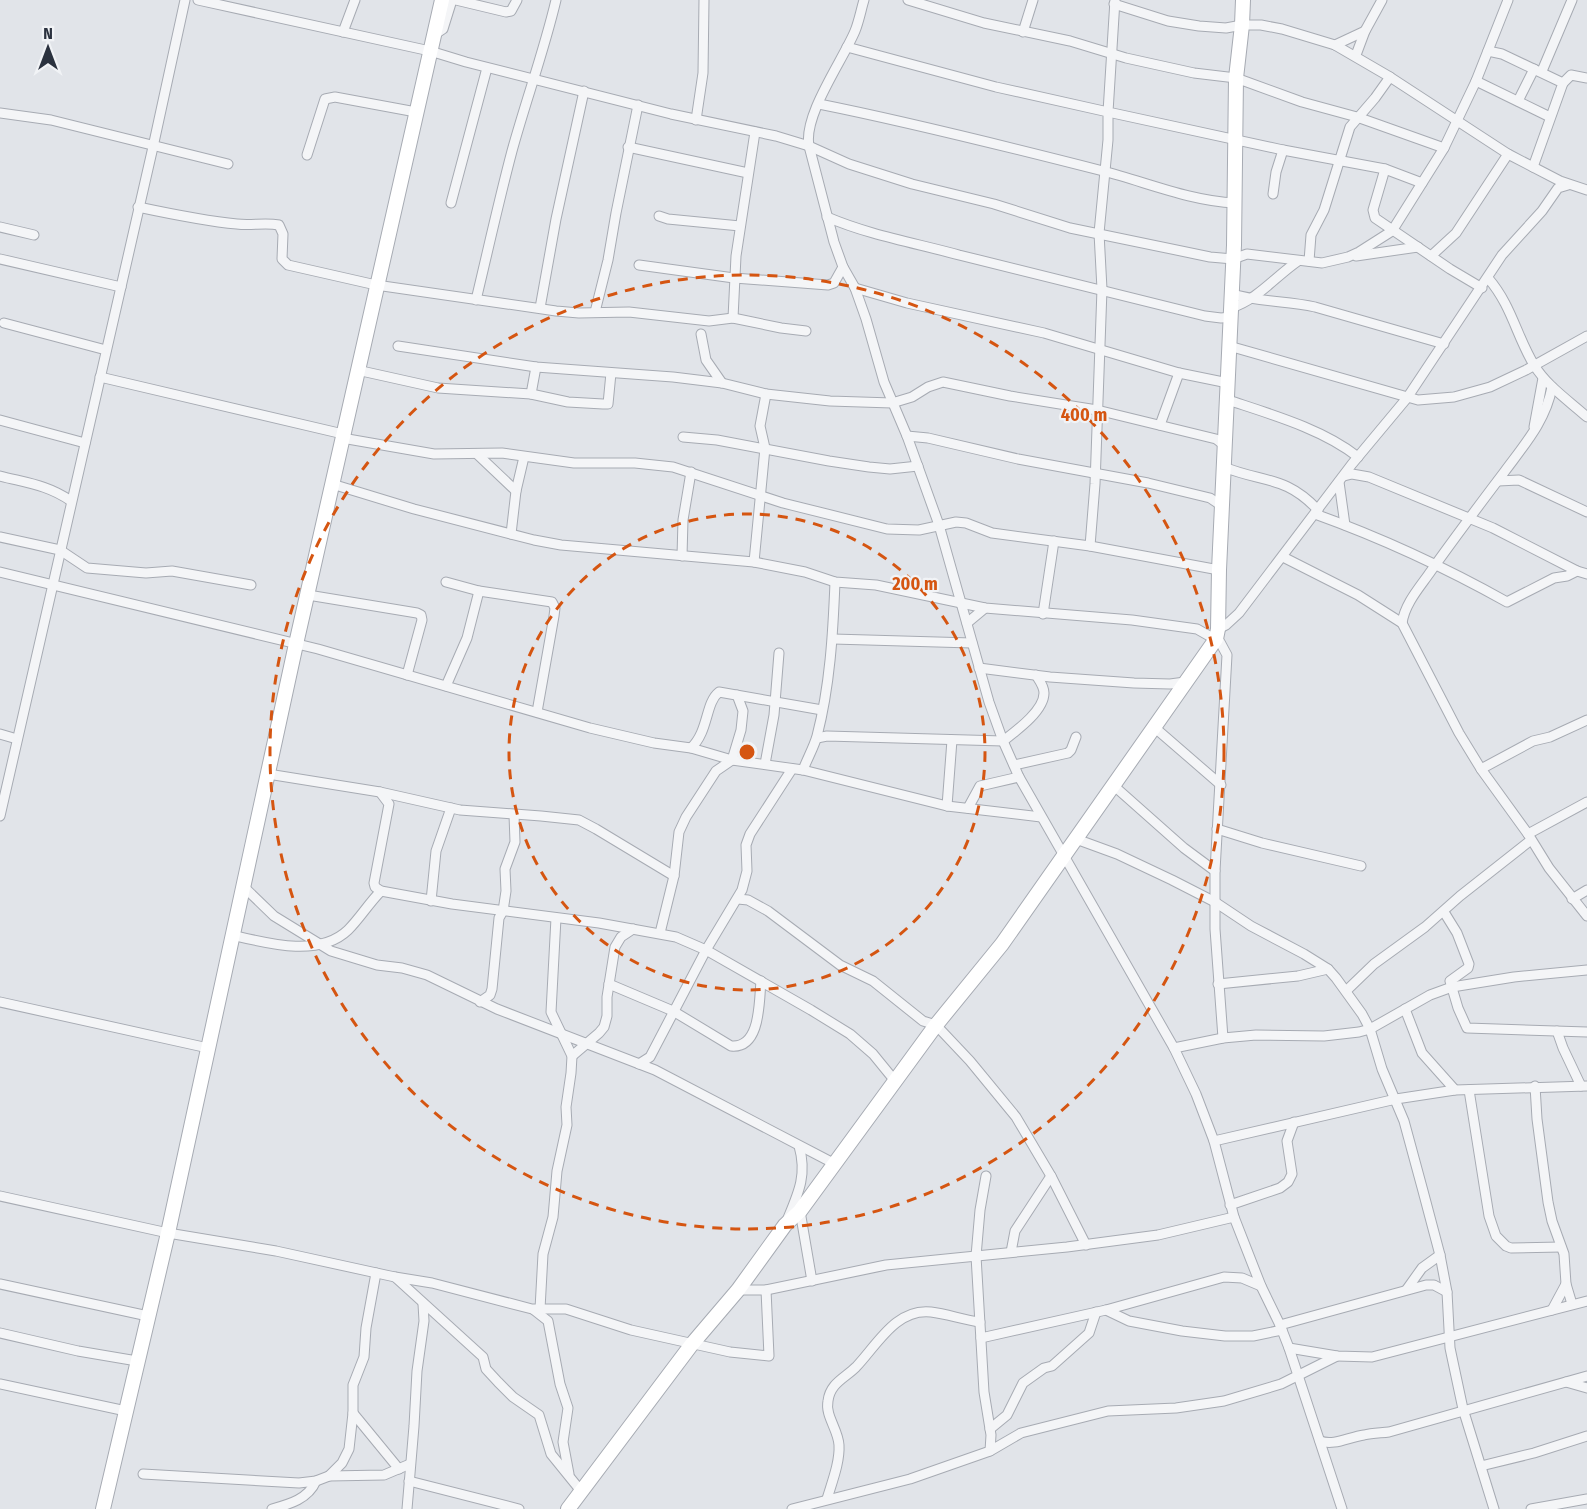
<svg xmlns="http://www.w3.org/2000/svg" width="1587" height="1509" viewBox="0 0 1587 1509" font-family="'Fira Sans Condensed',sans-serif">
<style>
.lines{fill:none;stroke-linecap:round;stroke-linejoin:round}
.street-casing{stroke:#a7abb3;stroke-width:11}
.secondary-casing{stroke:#a7abb3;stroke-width:16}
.street{stroke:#f4f5f7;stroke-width:9}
.secondary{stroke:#fff;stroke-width:14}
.ring{fill:none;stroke:#d55511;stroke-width:3;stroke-dasharray:10 8}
.centre{fill:#d55511;stroke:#f1f3f6;stroke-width:3}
.ring-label{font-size:18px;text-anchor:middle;font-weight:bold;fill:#d55511;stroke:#f1f3f6;stroke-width:4.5;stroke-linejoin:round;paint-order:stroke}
</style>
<rect width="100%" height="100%" fill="#e1e4e9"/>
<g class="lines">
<!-- street casing -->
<g class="street-casing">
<g id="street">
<path d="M198,0L430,51L466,62L671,114L776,136L809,146L849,164L912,184L994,204L1070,228L1210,257L1233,259L1247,254L1322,263L1348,257L1359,252L1392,231L1444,148L1476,81L1508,0"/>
<path d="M456,0L506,12L511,11L517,0"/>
<path d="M864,0C861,10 859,21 855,31C843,60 803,115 809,146L834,242L843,267L855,288L866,319L884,382L907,436L939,525L989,702L1003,741L1019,777L1174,1048L1196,1094L1214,1141L1234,1217L1261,1286L1280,1325L1289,1348L1342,1509"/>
<path d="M908,0L984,23L1070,41L1126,58L1194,73L1236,78L1302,102L1357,117L1444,148"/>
<path d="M1115,0L1108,112L1283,150"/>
<path d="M1114,4L1168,21L1199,26L1226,28L1242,25H1261L1282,29L1335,45L1390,77L1508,154L1560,181L1587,190"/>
<path d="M343,32L355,0"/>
<path d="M1023,32L1033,0"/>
<path d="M434,35L443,29L452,0"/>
<path d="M1335,45L1365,31"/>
<path d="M847,47L996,87L1108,112V140L1099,233L1102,289L1095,484L1090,546"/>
<path d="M1488,51L1502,54L1563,83L1533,167"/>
<path d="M1356,55L1365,31L1382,0"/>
<path d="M1542,71L1572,0"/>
<path d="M1476,81L1550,117"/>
<path d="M1563,83L1571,75L1587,78"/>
<path d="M1518,101L1534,69"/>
<path d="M819,104C914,123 1009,147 1103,171C1146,182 1190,201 1235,203"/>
<path d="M0,113L51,120L228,164"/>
<path d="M696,120L703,73L704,0"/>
<path d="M628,147L748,173"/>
<path d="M307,155L325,99L335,97L416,112"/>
<path d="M1385,169L1373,210L1375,218L1450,269L1482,288"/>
<path d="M1273,194L1276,172L1283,150L1385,169L1422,183"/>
<path d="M451,203L487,68"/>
<path d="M138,207C171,214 204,221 237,224C252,226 264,222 279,225L283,234L282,259L288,265L376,285L556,311L579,313L629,312L709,321L733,318L781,328L806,331"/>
<path d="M659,216L668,219L740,226"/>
<path d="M827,217C869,235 915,243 959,255C1041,276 1123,296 1205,316L1221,318L1231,317"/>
<path d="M0,227L34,235"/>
<path d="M1356,256L1418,247"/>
<path d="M1431,256L1456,233L1508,154"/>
<path d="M0,259L121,287"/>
<path d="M1309,261L1311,235L1324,210L1350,127L1375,98L1390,77"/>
<path d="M639,265L734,278L828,285L834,283L843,267"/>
<path d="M1488,278C1512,306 1516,335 1534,365C1547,386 1568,400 1587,417"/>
<path d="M855,288L907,303L1044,333L1179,373L1228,383"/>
<path d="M1232,294C1259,302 1288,301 1315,307L1444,344"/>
<path d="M476,300C488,250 499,200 512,151C526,100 544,51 556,0"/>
<path d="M540,308L556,219L584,91"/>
<path d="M1231,308C1257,300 1276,276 1298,261"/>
<path d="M595,312L608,260L616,213L638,105"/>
<path d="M733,318L736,256L755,132"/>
<path d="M4,323L106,350"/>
<path d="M701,334L706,360L722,383"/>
<path d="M398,346L536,367L673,377L722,383L766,394L830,401L892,403L912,397L928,387L943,382L1010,396L1097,410L1216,439L1225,446"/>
<path d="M1229,346L1418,400L1454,397L1490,387L1526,370L1587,336"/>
<path d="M357,370L438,388L531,394L568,402L603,404H608L611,373"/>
<path d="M100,377L343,434"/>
<path d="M531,394L536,367"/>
<path d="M1228,400C1270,414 1323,429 1358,457"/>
<path d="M0,420L85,443"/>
<path d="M1160,425L1179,373"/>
<path d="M1534,427L1543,378"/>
<path d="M907,436L928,438L1018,459L1148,483L1210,498L1222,506"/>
<path d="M683,437L717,440L829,461L869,467L890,469L918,466"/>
<path d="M342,438L434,454L502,453L574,463H635L673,467L783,503L887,529L919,530L956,522L966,523L992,533L1090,546L1219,570"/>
<path d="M477,454L516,491"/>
<path d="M1224,467C1263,483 1285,475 1318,510"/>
<path d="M0,476C27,483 48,485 71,501"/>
<path d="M1344,476L1352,474L1369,477L1493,528L1577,571L1587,574"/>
<path d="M1498,481L1519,480L1587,512"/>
<path d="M1339,482L1345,525"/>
<path d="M332,484L414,509L534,540L561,545L754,562L805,572L835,582L876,585L985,608L1132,620L1197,629L1220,642L1227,655L1215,871V929L1223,1038"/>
<path d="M1315,514C1379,537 1448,569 1507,602L1554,578L1567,576L1577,571"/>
<path d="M511,534L516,491L524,457"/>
<path d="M0,537L60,550L87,568L146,573L172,571L251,585"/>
<path d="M682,556L683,520L691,472"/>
<path d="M1283,557L1358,595L1402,623L1459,733L1481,769L1528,834L1549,868L1587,916"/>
<path d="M754,562L765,448L760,426L766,394"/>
<path d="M0,572L318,649L590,728L654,743L691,748L732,760L803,770L947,806L1041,817"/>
<path d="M446,582L479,591L552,602L555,608L554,616L537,712"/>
<path d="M308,595L417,613L421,615L422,620L407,675"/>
<path d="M1043,614L1054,541"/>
<path d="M967,623L985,608"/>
<path d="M1402,623C1405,603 1420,587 1431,571C1455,537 1480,504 1505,471C1525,444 1546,420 1552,387"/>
<path d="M1218,629L1226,625L1239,613L1352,464L1407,398L1502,255L1542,211L1558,188L1568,185"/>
<path d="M833,639L972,643"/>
<path d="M979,668L1050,677L1134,683L1170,684L1185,682"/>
<path d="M446,686L467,638L479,591"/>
<path d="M1154,727L1221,785"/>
<path d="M0,734L17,739"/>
<path d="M817,738L827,736L1003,741C1016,731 1044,711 1044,693C1044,686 1039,680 1036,675"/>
<path d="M691,748C709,731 705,703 719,692L822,710"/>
<path d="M765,764L774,715L779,653"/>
<path d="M1014,765L1068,753L1071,750L1076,737"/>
<path d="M1481,769L1533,741L1550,737L1587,720"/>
<path d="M803,770C807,759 814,747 817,736C830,686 833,633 835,582"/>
<path d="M268,774L380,792L460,810L541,816L579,820L596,829L674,876"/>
<path d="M1113,785L1184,848L1215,871"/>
<path d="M380,792L389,804L374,883L375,887L381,891L452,904L599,923L676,937L706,950L811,1010L850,1034L873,1054L895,1081"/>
<path d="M947,806L952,740"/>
<path d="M968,808L980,786L1019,777"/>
<path d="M0,816L153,147L185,0"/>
<path d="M1217,829L1262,843L1361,866"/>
<path d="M1528,834L1587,802"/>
<path d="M1076,839L1117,854L1172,880L1215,902L1251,926L1304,954L1328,969L1336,978L1362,1014L1370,1029L1382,1069L1404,1121L1423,1191L1440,1255L1447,1292L1450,1348L1463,1409L1494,1509"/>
<path d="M244,887L274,916L331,951L377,965L402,968L427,975L497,1009L655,1070L835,1164"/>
<path d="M738,899L748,900L768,911L840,965L873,981L923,1021L936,1025L970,1061L1016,1117L1051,1176L1086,1245"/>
<path d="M1572,899L1587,890"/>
<path d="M431,901L436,851L451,808"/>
<path d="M1444,912L1457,933L1469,964L1468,968L1450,981L1458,1008L1467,1028L1587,1032"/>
<path d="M660,933L674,876L679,832L686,817L716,771L732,760L741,730L743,711L737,695"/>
<path d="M232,935C266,943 319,958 348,930C360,918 369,903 381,891"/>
<path d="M609,984L673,1011L731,1046C761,1049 759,1001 761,981"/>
<path d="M1218,984L1298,976L1328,969"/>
<path d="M1346,991L1374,964L1425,927L1460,896L1531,840"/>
<path d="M0,1002L208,1048"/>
<path d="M480,1002L490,995L492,989L499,918L503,911L506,891L505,869L515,842L514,815"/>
<path d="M1405,1009L1422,1053L1455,1090"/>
<path d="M1557,1031L1563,1048L1581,1086"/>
<path d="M1174,1048L1223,1038L1256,1035L1324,1036L1359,1032L1370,1029L1430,995L1452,987L1514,977L1587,970"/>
<path d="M572,1056L599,1033L604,1027L607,1016V997L615,947L621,937L633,929"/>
<path d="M639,1064L650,1057L706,950L742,890L747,871L746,845L750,834L792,769"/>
<path d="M1535,1086L1537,1119L1548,1202L1552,1221L1564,1254L1566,1284L1572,1304"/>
<path d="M1469,1090L1489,1216L1496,1236L1506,1246L1511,1248L1561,1247"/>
<path d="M1214,1141L1396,1099L1455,1090L1587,1086"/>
<path d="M986,1176L980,1210L976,1256L984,1392L991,1435L990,1451"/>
<path d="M0,1196L168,1233L276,1251L395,1277L432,1283L532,1309H566L631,1330L730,1352L769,1356L766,1290"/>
<path d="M1230,1205L1280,1188L1288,1182L1292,1174L1287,1141L1294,1122"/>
<path d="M800,1211L812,1281"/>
<path d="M788,1218C799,1192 807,1174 799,1146"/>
<path d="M1011,1252L1015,1231L1051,1176"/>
<path d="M395,1277L483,1357L486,1369L498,1382L513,1397L539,1415L551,1454L581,1491"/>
<path d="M0,1284L148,1316"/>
<path d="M1407,1289L1422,1268L1440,1255"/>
<path d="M738,1290H766L886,1265L1067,1247L1158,1235L1234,1217"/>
<path d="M540,1309L543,1254L553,1217L557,1171L567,1125L566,1107L571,1073L572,1056L551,1012L556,918"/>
<path d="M534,1310L548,1321L560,1384L568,1408L563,1442L569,1474"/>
<path d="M1106,1310L1129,1321L1182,1331L1225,1336H1253L1282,1330"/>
<path d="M1552,1310L1566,1284"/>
<path d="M1280,1325L1426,1285H1434L1447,1292"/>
<path d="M0,1333L78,1351L137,1361"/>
<path d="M981,1338L1106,1310L1224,1277L1242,1278L1261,1286"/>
<path d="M1289,1348L1337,1356L1372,1357L1587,1301"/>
<path d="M1566,1382L1587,1388"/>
<path d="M0,1384L126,1411"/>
<path d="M353,1413L399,1469"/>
<path d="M990,1429L1007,1415L1023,1383L1044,1368L1052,1366L1089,1333L1096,1312"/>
<path d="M1320,1441C1334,1446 1349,1437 1364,1435C1372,1433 1381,1433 1389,1432L1587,1376"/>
<path d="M1481,1466L1534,1453L1587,1436"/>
<path d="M143,1474L299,1483L316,1481L329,1476L384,1475L410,1464"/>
<path d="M329,1476L342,1463L349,1449L353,1413V1385L364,1357L366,1328L376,1273"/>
<path d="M409,1481L519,1509"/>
<path d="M827,1499C832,1482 840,1462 839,1445C838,1429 825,1416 828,1401C830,1383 845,1378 856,1367C877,1345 896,1308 931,1312C948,1314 963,1320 980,1322"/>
<path d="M272,1509C290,1504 308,1499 316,1481"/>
<path d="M407,1509L414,1426L417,1371L424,1321L423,1304"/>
<path d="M792,1509L910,1479L990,1451L1021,1433L1108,1411L1176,1408L1224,1401L1281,1384L1337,1356"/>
<path d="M1531,1509L1587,1499"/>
</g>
</g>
<!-- secondary casing -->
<g class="secondary-casing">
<g id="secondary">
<path d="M103,1509L168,1233L296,644L442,0"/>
<path d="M568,1509L692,1344L738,1290L785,1225L800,1211L936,1025L1002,944L1216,639L1218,629L1219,570L1234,245L1236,78L1242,25L1243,0"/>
</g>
</g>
<!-- street -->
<use href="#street" class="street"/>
<!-- secondary -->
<use href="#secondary" class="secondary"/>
</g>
<!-- distance rings -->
<g class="ring">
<circle cx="747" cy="752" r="238"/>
<circle cx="747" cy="752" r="477"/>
</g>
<circle cx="747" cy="752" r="9" class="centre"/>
<g class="ring-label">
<text x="1084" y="421">400 m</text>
<text x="915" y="590">200 m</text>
</g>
<!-- north arrow -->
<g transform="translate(48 48)" stroke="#f1f3f6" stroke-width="4.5" paint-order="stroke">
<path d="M0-4.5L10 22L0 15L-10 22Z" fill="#2b323f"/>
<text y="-9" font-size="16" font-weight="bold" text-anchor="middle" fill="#2b323f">N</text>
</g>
</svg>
